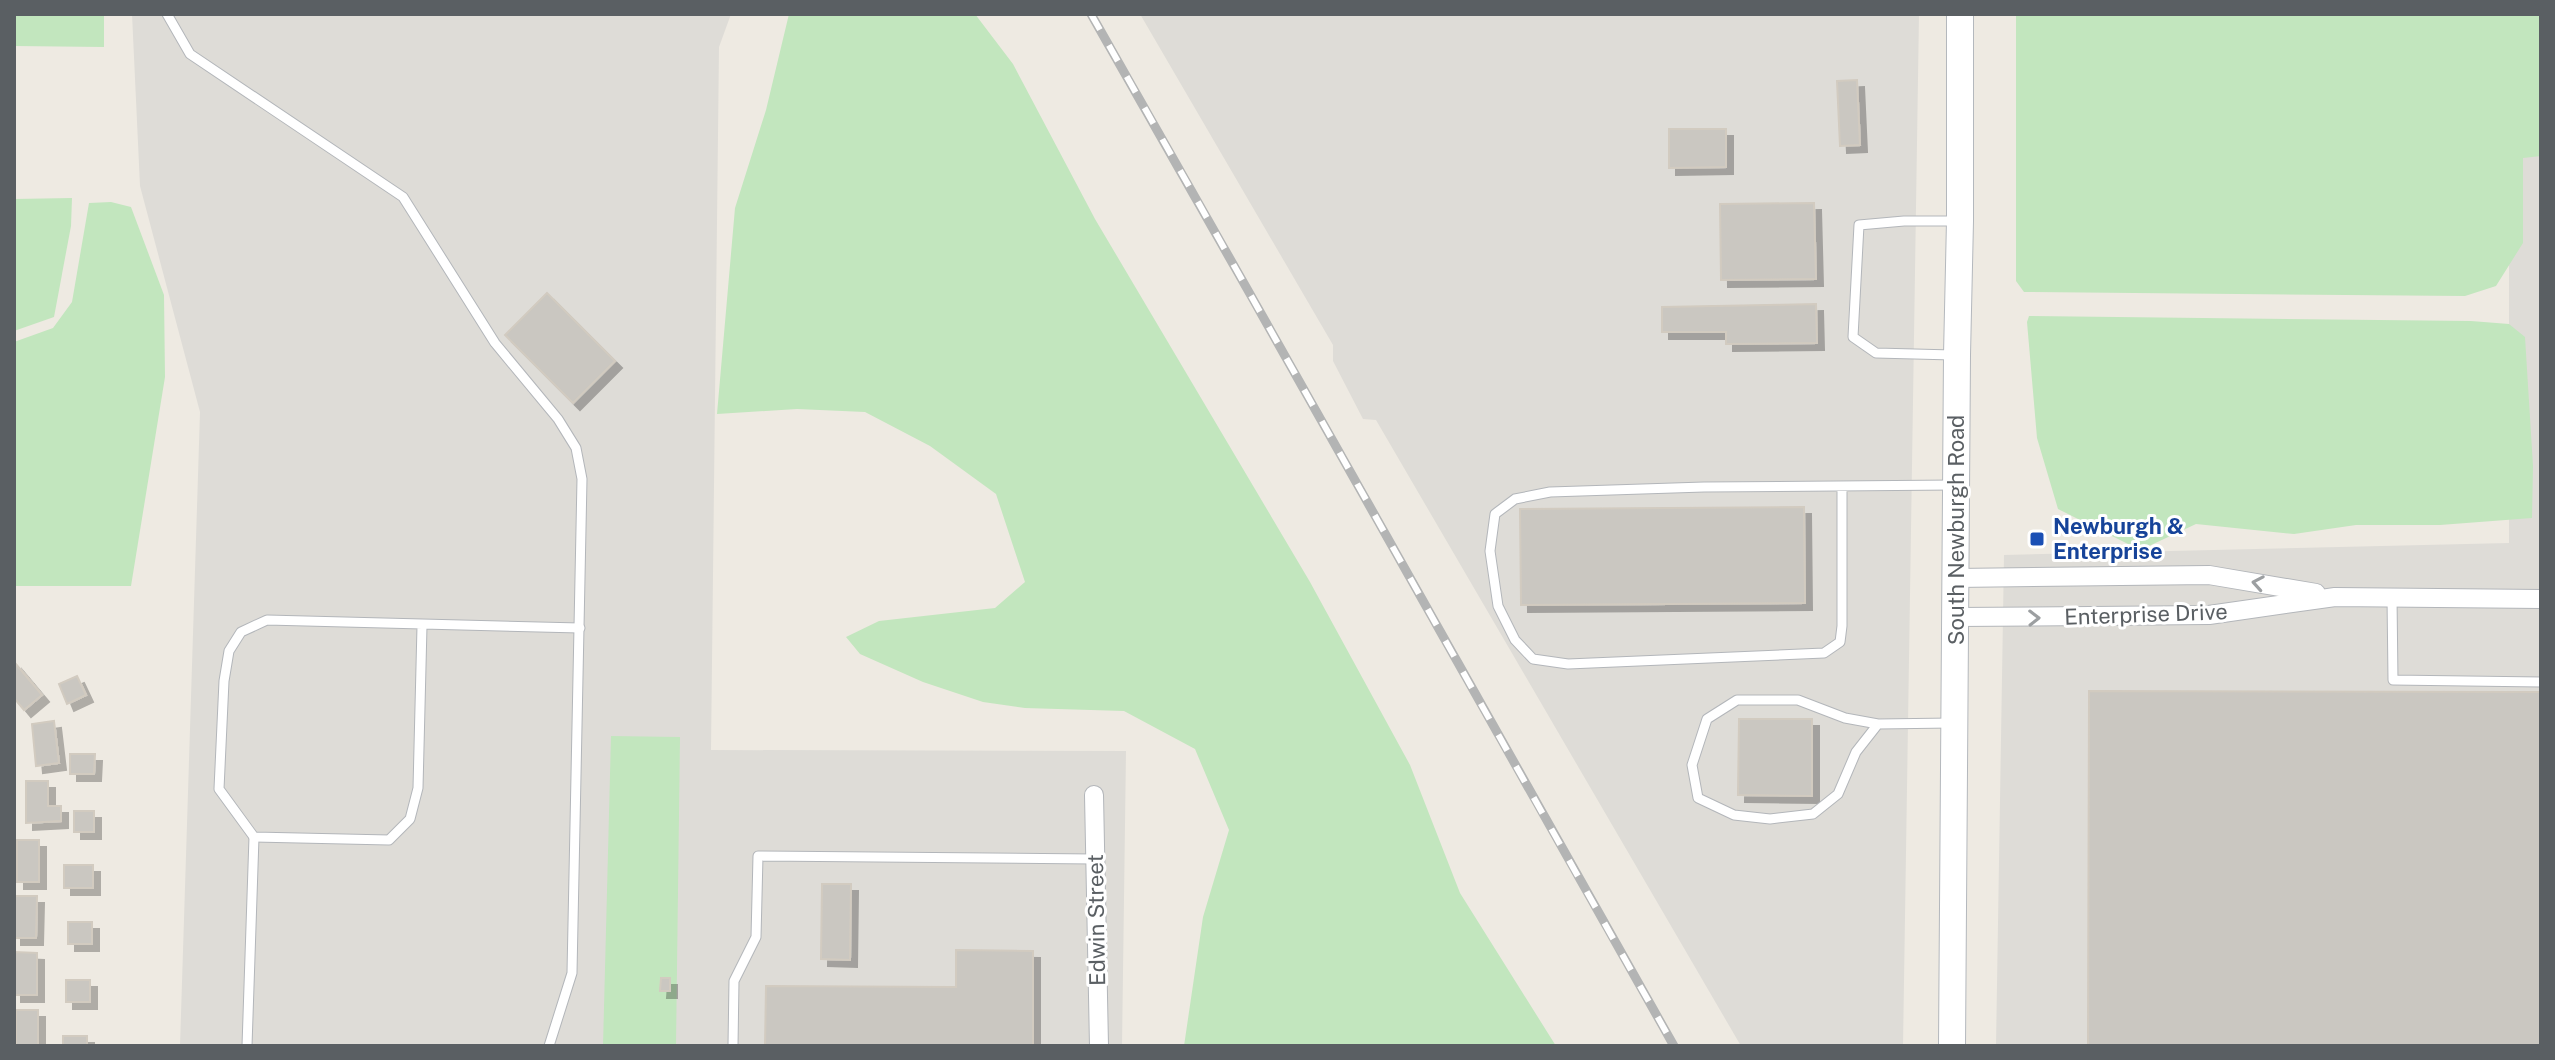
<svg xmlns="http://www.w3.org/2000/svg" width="2555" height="1060" viewBox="0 0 2555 1060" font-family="'Public Sans',sans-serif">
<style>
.industrial{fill:#dedcd7}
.green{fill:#c2e6be}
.building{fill:#cac7c1;stroke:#d2cbc0;stroke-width:2;filter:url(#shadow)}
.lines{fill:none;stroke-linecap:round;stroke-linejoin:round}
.service-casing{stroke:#b3b6ba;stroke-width:11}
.minor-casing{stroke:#b3b6ba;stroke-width:20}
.secondary-casing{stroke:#b4b8bd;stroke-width:28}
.service{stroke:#fff;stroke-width:9}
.minor{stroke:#fff;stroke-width:18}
.secondary{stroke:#fff;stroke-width:26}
.rail-casing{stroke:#b3b4b4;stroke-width:9}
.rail{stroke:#fff;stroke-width:6;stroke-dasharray:18;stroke-linecap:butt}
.oneway{stroke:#9c9fa1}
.transit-dot{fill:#1a4fb4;stroke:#fff;stroke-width:3}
.labels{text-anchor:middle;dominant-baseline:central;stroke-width:6;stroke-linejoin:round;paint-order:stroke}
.transit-label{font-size:22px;font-weight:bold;fill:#164399;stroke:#fff;text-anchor:start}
.street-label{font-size:22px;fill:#5a5f63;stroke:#fff}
</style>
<defs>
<filter id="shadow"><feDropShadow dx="7" dy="7" stdDeviation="0" flood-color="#0004"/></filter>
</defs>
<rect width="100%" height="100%" fill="#eeeae2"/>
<!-- industrial -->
<g class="industrial">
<path d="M132,14H731L719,47L711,750L1126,751L1122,1046H180L200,412L140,186Z"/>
<path d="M1140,14H1919L1903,1046H1741L1376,420L1363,419L1333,361V345Z"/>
<path d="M2509,144L2541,145V1046H1996L2004,555L2509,543Z"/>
</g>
<!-- green -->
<g class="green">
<path d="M14,14H104V47L14,46Z"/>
<path d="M789,14H975L1013,64L1095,219L1310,582L1410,765L1460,893L1556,1046H1184L1203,917L1229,830L1195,749L1124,711L1025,708L983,702L923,682L860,654L846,637L879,621L995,608L1025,582L996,494L930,446L865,412L797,409L717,414L735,208L766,110Z"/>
<path d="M2016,14H2541V156L2523,158V243L2496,286L2465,296L2024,292L2016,281Z"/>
<path d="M72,198L71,226L54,317L14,331V199Z"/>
<path d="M111,202L131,207L164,295L165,377L131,586H14V342L53,328L72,302L89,203Z"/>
<path d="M2029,316L2471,321L2509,324L2525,337L2533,466L2532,518L2440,525H2356L2294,534L2196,524L2149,546L2128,544L2058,509L2037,438L2027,322Z"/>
<path d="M611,736L680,737L676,1046H603Z"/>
</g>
<!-- building -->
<g class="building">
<path d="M1857,80L1860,145L1840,146L1837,81Z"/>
<path d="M1669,129H1726V167L1669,168Z"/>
<path d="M1814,203L1816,279L1721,280L1720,204Z"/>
<path d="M547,293L615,361L573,403L505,335Z"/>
<path d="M1816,304L1817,343L1726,344V332H1662V307Z"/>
<path d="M1804,507L1805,603L1521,605L1520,509Z"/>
<path d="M15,663L42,695L24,710L14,698Z"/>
<path d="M77,676L86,695L67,704L59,684Z"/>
<path d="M2089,691L2541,692V1046H2088Z"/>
<path d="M1739,719H1812V796L1738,795Z"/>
<path d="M54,721L59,763L36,766L32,724Z"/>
<path d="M70,754H95L94,774H70Z"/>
<path d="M26,781H48V806H61V821L26,823Z"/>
<rect x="74" y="811" width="20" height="21"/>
<rect x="17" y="840" width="22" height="42"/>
<rect x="64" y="865" width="29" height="23"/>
<path d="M822,884H851L850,960L821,959Z"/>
<path d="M14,896H37L36,938H14Z"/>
<rect x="68" y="922" width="24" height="22"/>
<path d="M956,950L1033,951V1046H765L766,986L956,987Z"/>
<path d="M14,952L37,953V995H14Z"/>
<path d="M661,978H670V991H660Z"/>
<rect x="66" y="980" width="24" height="22"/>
<rect x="16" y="1010" width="22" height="36"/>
<rect x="63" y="1036" width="24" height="10"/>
</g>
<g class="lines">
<!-- service casing -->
<g class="service-casing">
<g id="service">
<path d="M167,14L190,54L403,197L495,343L558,419L576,448L582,479L572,973L549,1046"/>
<path d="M1953,355L1876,353L1853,337L1859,225L1904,221H1959"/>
<path d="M1842,486V626L1840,642L1824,653L1568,664L1533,659L1515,640L1498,606L1490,551L1495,514L1515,499L1550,492L1704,487L1954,485"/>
<path d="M2392,597L2393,680L2541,682"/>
<path d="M422,626L418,788L410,819L389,840L254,837L219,789L224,681L229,651L241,632L267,620L580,628"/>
<path d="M1878,724L1856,752L1838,794L1813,814L1770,819L1734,815L1698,798L1692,765L1707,719L1737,700H1798L1845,718L1878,724L1952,723"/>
<path d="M247,1046L254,837"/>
<path d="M733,1046L734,981L756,937L758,856L1094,859"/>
</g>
</g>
<!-- minor casing -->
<g class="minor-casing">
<g id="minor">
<path d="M1956,578L2209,575L2316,593"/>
<path d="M1956,617L2209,615L2335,597L2541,599"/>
<path d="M1094,795L1099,1046"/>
</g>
</g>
<!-- secondary casing -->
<g class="secondary-casing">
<path id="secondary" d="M1952,1046L1957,355L1960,221V14"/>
</g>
<!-- service -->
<use href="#service" class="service"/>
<!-- minor -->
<use href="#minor" class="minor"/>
<!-- secondary -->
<use href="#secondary" class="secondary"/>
<!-- rail casing -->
<g class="rail-casing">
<path id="rail" d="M1091,14C1287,357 1479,702 1674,1046"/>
</g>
<!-- rail -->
<use href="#rail" class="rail"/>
</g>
<!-- one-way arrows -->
<defs><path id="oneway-chevron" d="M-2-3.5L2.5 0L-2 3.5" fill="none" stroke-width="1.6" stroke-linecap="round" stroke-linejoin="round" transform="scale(2)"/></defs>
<g class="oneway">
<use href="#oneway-chevron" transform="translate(2258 583) rotate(-170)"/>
<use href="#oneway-chevron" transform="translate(2034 618) rotate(-1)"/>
</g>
<!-- markers -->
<rect class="transit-dot" x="2029" y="531" width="16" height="16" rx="4"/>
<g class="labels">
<!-- transit labels -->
<g class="transit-label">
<text x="2053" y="526">Newburgh &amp;<tspan x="2053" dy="25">Enterprise</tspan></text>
</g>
<!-- street labels -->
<g class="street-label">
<text transform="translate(1956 530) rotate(-90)">South Newburgh Road</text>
<text transform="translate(2146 614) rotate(-2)">Enterprise Drive</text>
<text transform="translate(1096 920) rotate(-91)">Edwin Street</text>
</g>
</g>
<!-- border -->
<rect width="2555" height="1060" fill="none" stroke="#5a5f63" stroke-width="32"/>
</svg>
